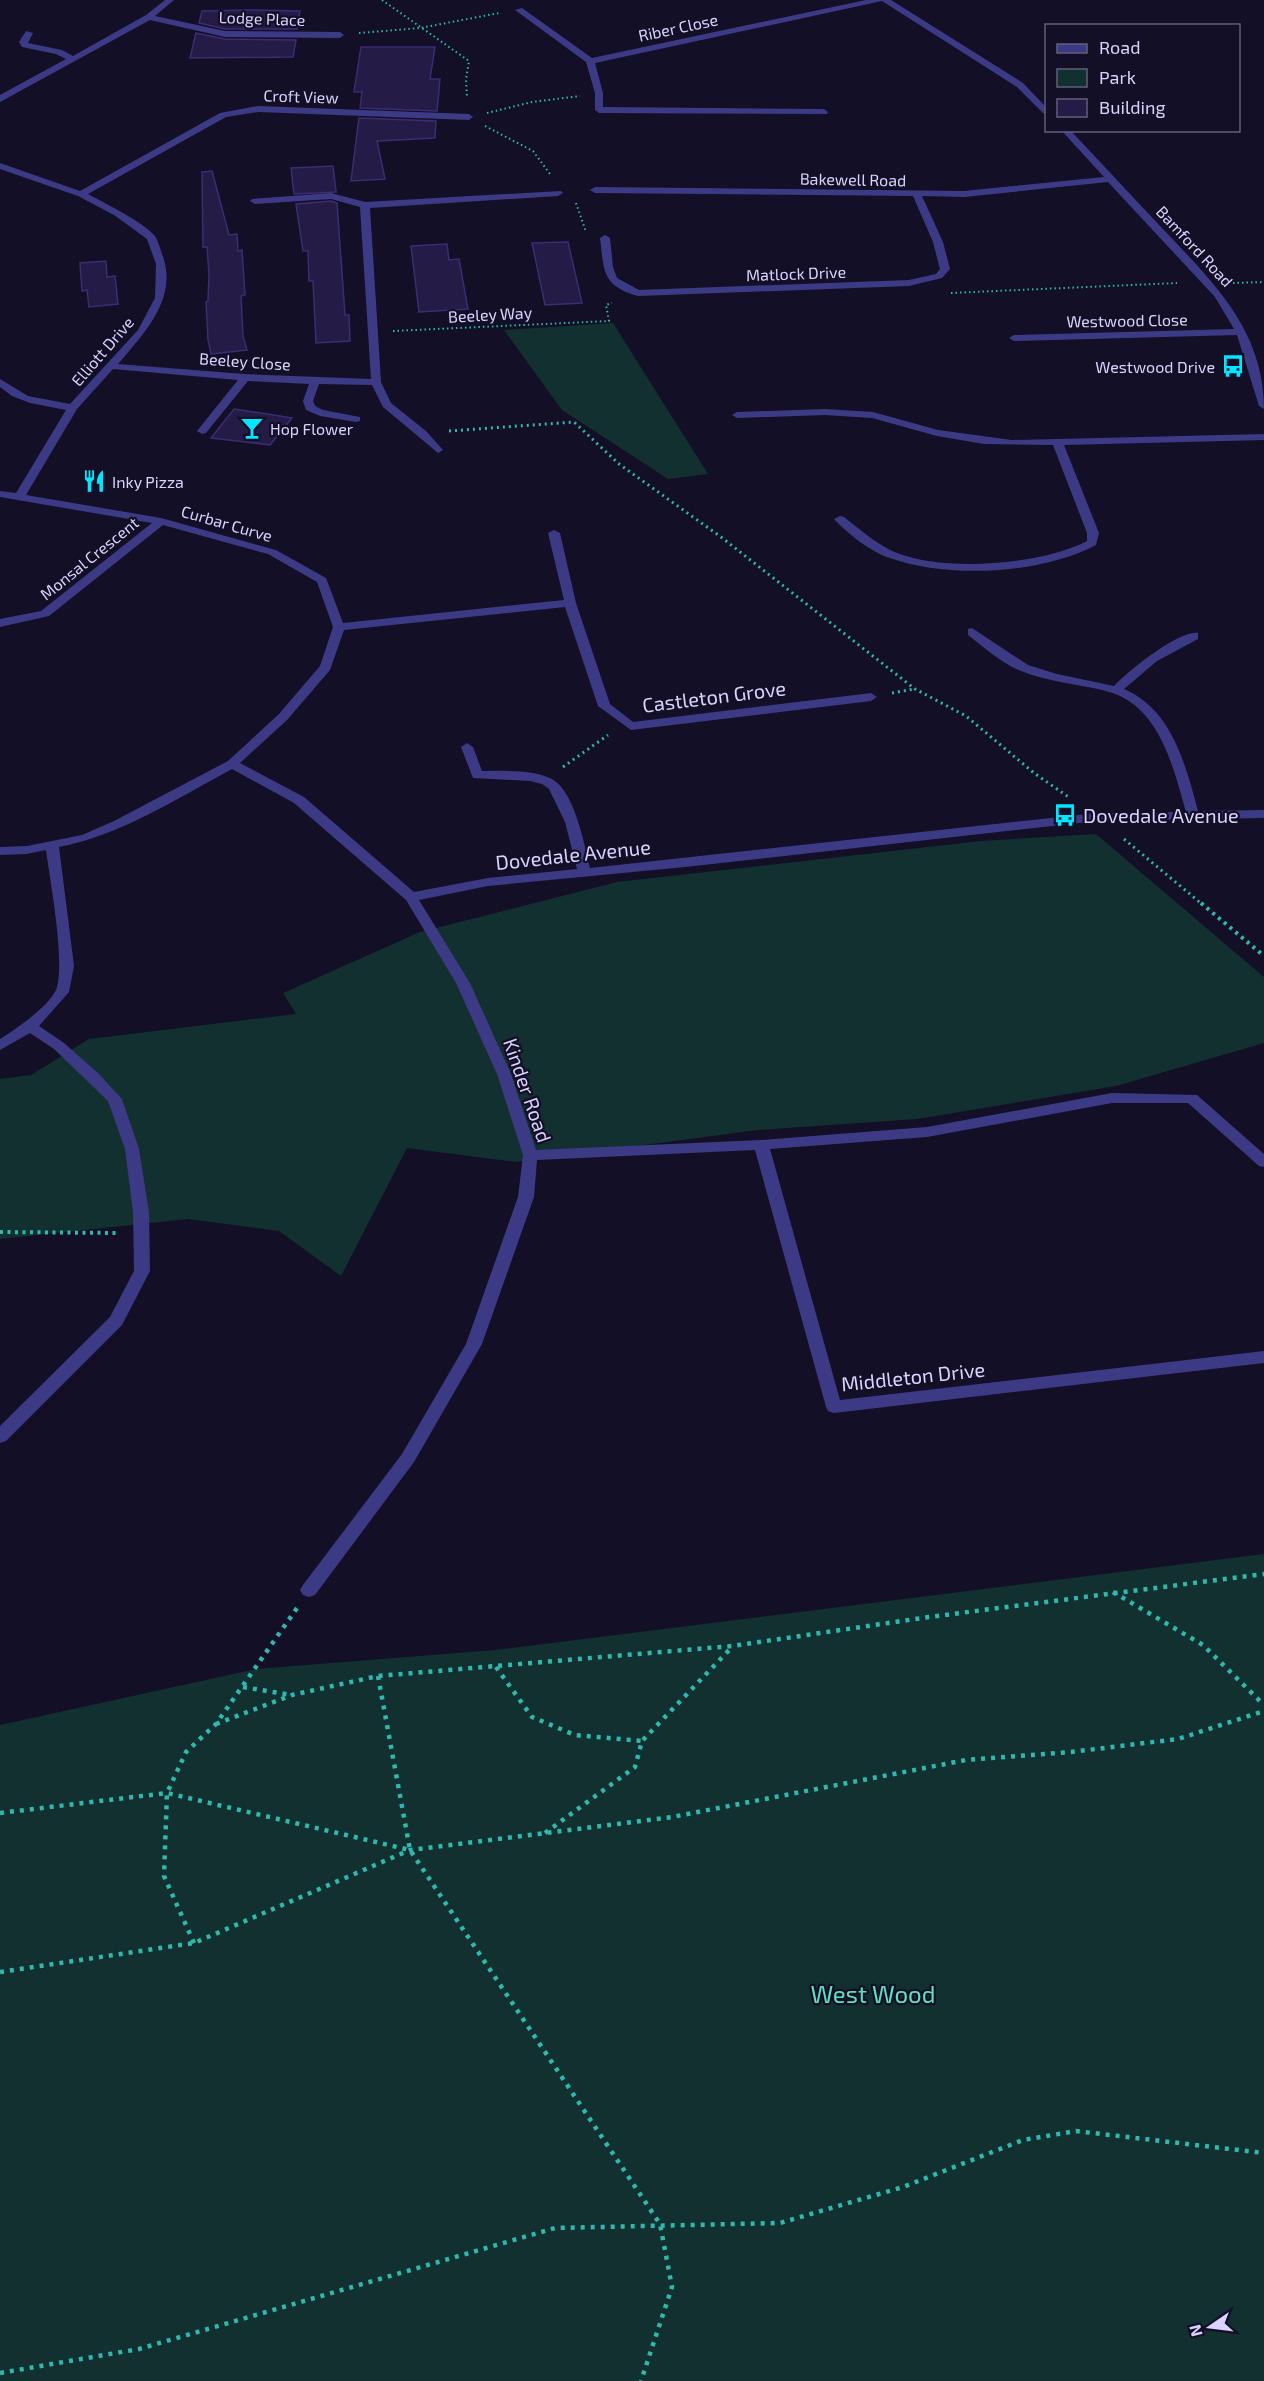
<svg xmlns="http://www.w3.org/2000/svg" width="1264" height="2381" viewBox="0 0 1264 2381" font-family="'Exo 2',sans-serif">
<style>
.green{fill:#12302f}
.building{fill:#241b47;stroke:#3a2d73;stroke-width:1.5}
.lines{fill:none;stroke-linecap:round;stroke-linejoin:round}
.path-far3{stroke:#2fb8af;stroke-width:2;stroke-dasharray:1.5 3;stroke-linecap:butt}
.path-far2{stroke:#2fb8af;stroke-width:3;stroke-dasharray:2 4;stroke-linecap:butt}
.path-far1{stroke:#2fb8af;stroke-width:4;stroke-dasharray:3 4.5;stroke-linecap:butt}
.path{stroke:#2fb8af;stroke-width:4.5;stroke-dasharray:4 6;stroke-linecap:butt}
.minor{fill:#3c3a85;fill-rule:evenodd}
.labels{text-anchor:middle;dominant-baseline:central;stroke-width:4.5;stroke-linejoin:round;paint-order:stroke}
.far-street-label{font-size:16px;fill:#d9d4ff;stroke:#130f26}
.far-poi-label{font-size:16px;fill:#d9d4ff;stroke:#130f26;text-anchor:start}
.street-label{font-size:20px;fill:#d9d4ff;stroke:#130f26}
.poi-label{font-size:20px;fill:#d9d4ff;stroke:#130f26;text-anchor:start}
.near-park-label{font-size:24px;fill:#5fe0bf;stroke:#130f26}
</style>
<rect width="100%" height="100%" fill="#130f26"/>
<!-- green -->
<g class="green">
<path d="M613,323L708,474L668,479L562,410L504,330Z"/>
<path d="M1096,834L1264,977V1043L1116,1086L917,1119L758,1130L515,1162L407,1148L341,1276L279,1231L188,1219L0,1239V1079L31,1075L89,1039L296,1014L283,993L420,932L617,882L981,841Z"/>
<path d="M1264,1554V2381H0V1725L256,1669L495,1650Z"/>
</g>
<!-- building -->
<g class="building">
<path d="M202,11L252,10L300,11L297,29H225L199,23Z"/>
<path d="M196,33L225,39L296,40L293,57L190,58Z"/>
<path d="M361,47H435L430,79H440L437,111L360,108L362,92H354Z"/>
<path d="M359,118L436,121L435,138L377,141L385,179L351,181Z"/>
<path d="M333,166L336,192L294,194L291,168Z"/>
<path d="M212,171L229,235L237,234L238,251L242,250L245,295L241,296L243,336L247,350L211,354L208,340L206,302L208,301L209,274L207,247H203L202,172Z"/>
<path d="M331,201L337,203L345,315H349L350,341L316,343L313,281H309L308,251H303L296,204Z"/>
<path d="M568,242L582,303L545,305L532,243Z"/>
<path d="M447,244L449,260L459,259L468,309L419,312L411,246Z"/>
<path d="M106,261L107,277L115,276L118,304L89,307L87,290L82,291L80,263Z"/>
<path d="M234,409L268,414L292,418L270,445L211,438Z"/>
</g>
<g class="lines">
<!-- path-far3 -->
<g class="path-far3">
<path d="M382,0L469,61L466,79L467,98"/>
<path d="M359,33L420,28L499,13"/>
<path d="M487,113L532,102L580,96"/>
<path d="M485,126L533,151L550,174"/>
<path d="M576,203L586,232"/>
<path d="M1233,283L1264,282"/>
<path d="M951,293L1177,283"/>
<path d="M393,331L609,321L606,305L612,303"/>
</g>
<!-- path-far2 -->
<g class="path-far2">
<path d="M449,431L574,422L619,464L721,537L915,689L966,716L1034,773L1070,798"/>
<path d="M892,693L914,689"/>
<path d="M563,767L608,735"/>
<path d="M1124,839L1203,905"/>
</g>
<!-- path-far1 -->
<g class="path-far1">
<path d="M1201,903L1264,956"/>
<path d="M0,1232L117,1233"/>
</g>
<!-- path -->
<g class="path">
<path d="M1113,1592L1203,1645L1264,1705"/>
<path d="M496,1667L532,1717L575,1735L642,1741"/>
<path d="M378,1676L410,1850"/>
<path d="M243,1687L291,1695"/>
<path d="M216,1724L292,1695L378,1676L732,1646L929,1617L1264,1574"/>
<path d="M0,1813L167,1793L410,1850L660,2224L672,2287L641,2381"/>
<path d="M545,1833L635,1767L642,1741L732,1647"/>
<path d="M194,1943L164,1876L167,1793L186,1752L216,1724L297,1608"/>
<path d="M0,1972L194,1943L410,1850L672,1817L966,1760L1071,1752L1178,1739L1264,1711"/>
<path d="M0,2373L139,2349L555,2228L780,2223L903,2187L1023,2140L1076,2131L1264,2153"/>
</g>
<!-- minor -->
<g class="minor">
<path d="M165,0H174L155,16L225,31L340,32L344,35L340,38L225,37L150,20L0,102V95L66,59L56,54L22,47L19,42L26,31L33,33L28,43L62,50L73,56L146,15Z"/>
<path d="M866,0H891L1023,83L1046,107V114L1043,113L1017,87L882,1L595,63L603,93V107L824,109L828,112L827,114L599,113L595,110V93L586,62L515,10L522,8L592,58Z"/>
<path d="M258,106L469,114L473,117L469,120L258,112L226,117L88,194C106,204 142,221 155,236C158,241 160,248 162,254C179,297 145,333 118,364L244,374L371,379L360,207L331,199L255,204L250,201L252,199L331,193L365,202L561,191L563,193L558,196L370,208L381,382L391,403L426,431L443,450L438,453L383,407L372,385L319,384L313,401L315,406L323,410L360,417V421L356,422L320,416L306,410L303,401L309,384L248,381L206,433L202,434L197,431L238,380L113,369L77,409L26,495L161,518L276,550L326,578L343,623L564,600L548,533L554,530L560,533L576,603L610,704L633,722L871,693L877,697L871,701L631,730L598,706L565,607L344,630L330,670L287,720L240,763L304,797L414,892L488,878L577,869L565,822L549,789L542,784L530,781L473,778L461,747L467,743L473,747L482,771C503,771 533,769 552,779C575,792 584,844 590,868L1097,813L1186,812C1173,766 1159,704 1106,691C1078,684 1048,682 1021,671C1001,663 985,648 968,635V629L972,628L1028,665L1057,674L1114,686C1128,671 1179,630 1198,633V639L1157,661L1124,689C1172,709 1186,766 1198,811L1264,810V818L1097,821L685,867L488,886L419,900L470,983L511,1074L536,1150L761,1140L927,1127L1112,1093L1197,1095L1264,1154V1167L1259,1166L1188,1103H1112L927,1137L770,1149L840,1400L1264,1351V1363L834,1413L828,1411L826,1407L755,1150L537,1160L534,1197L482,1344L414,1462L315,1595L309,1597L303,1595L300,1590L303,1585L402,1454L466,1344L518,1197L523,1155L497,1074L456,983L406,900L294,803L232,769C176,799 121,835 59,847L74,966L69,992L39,1026L64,1043L97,1072L122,1099L139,1149L149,1212L150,1271L122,1325L6,1441L0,1443V1426L110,1317L134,1271L133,1212L125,1149L108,1101L54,1049L30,1033L0,1050V1039C16,1029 48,1007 56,990C66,964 50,881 46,850L27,854L0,855V847L27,846L82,835L114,821L228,761L279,714L320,666L333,627L317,582L268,554L163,525L49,616L0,627V619L41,611L152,523L0,497V491L16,493L66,410L30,403L12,396L0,387V379L28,396L70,404L138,330L155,298L156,264L147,239L114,215L78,196L0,169V163L80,191L220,113Z"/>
<path d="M1061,130H1070C1101,163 1131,195 1162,228C1213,282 1264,330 1264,409L1259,406L1237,335L1014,341L1009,338L1014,335L1234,329L1215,297L1108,182L964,197L922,196L943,242L950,269L942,278L909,286L638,296C602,286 604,271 600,238L605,235L610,238L613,267L617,278L639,290L909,280L936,274L940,269L933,242L913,196L595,193L590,190L595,187L964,191L1104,177Z"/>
<path d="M825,409L873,412L938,430L1012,440L1264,434V440L1064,445L1099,533L1096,545C1042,574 948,579 890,558C871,552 848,534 834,519L840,516L844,517C861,530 877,545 897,553C945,572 1041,565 1087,541V533L1053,445L984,444L937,436L872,418L825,415L737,418L732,415L737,412Z"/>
</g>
</g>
<!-- icons -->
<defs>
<g id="bus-bare" transform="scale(1.8)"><path d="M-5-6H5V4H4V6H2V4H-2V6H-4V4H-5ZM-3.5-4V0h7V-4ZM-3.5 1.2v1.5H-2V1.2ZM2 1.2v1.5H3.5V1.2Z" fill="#00e7ff" stroke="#130f26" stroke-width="2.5" paint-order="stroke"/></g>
<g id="bar-bare" transform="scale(1.8)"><path d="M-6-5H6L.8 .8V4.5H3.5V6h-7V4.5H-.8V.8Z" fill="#00e7ff" stroke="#130f26" stroke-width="2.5" paint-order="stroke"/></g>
<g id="restaurant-bare" transform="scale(1.8)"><path d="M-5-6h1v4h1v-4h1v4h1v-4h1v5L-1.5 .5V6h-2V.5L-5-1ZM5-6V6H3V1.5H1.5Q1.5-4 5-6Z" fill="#00e7ff" stroke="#130f26" stroke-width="2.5" paint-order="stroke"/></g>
</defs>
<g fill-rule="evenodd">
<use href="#bus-bare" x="1233" y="366"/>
<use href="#bar-bare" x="252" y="428"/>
<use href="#restaurant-bare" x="94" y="481"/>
<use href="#bus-bare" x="1065" y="815"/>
</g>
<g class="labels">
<!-- far-street labels -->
<g class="far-street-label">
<text transform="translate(262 18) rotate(2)">Lodge Place</text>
<text transform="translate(678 27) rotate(-12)">Riber Close</text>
<text transform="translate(301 96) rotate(2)">Croft View</text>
<text transform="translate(853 179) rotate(1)">Bakewell Road</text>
<text transform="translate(1195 246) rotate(47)">Bamford Road</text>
<text transform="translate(796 273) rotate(-2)">Matlock Drive</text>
<text transform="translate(490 314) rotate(-3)">Beeley Way</text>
<text transform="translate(1127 320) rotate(-1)">Westwood Close</text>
<text transform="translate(102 351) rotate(-49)">Elliott Drive</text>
<text transform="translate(245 361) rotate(4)">Beeley Close</text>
<text transform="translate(227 523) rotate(16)">Curbar Curve</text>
<text transform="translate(89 558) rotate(-39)">Monsal Crescent</text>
</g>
<!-- far-poi labels -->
<g class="far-poi-label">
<text x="1215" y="366" text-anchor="end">Westwood Drive</text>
<text x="270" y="428">Hop Flower</text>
<text x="112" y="481">Inky Pizza</text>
</g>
<!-- street labels -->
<g class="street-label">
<text transform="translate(714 696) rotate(-7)">Castleton Grove</text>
<text transform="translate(573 854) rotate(-6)">Dovedale Avenue</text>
<text transform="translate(528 1090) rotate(71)">Kinder Road</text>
<text transform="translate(913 1376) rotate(-6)">Middleton Drive</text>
</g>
<!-- poi labels -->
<g class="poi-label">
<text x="1083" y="815">Dovedale Avenue</text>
</g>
<!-- near-park labels -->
<g class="near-park-label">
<text x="873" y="1993">West Wood</text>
</g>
</g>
<!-- legend -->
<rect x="1045" y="24" width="195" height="108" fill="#130f26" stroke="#625e7d" stroke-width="1.5"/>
<rect x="1057" y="44" width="30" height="9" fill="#3c3a85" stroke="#625e7d" stroke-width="1.5"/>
<text x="1099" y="54" font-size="18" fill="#d9d4ff">Road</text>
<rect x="1057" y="69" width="30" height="18" fill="#12302f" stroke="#625e7d" stroke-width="1.5"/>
<text x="1099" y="84" font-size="18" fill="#d9d4ff">Park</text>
<rect x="1057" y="99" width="30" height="18" fill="#241b47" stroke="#625e7d" stroke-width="1.5"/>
<text x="1099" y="114" font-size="18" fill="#d9d4ff">Building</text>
<!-- north arrow -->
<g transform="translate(1210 2327) rotate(256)" stroke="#130f26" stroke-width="4.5" paint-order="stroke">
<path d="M0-4.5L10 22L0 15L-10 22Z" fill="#d9d4ff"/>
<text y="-9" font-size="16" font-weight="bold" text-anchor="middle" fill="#d9d4ff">N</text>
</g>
</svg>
